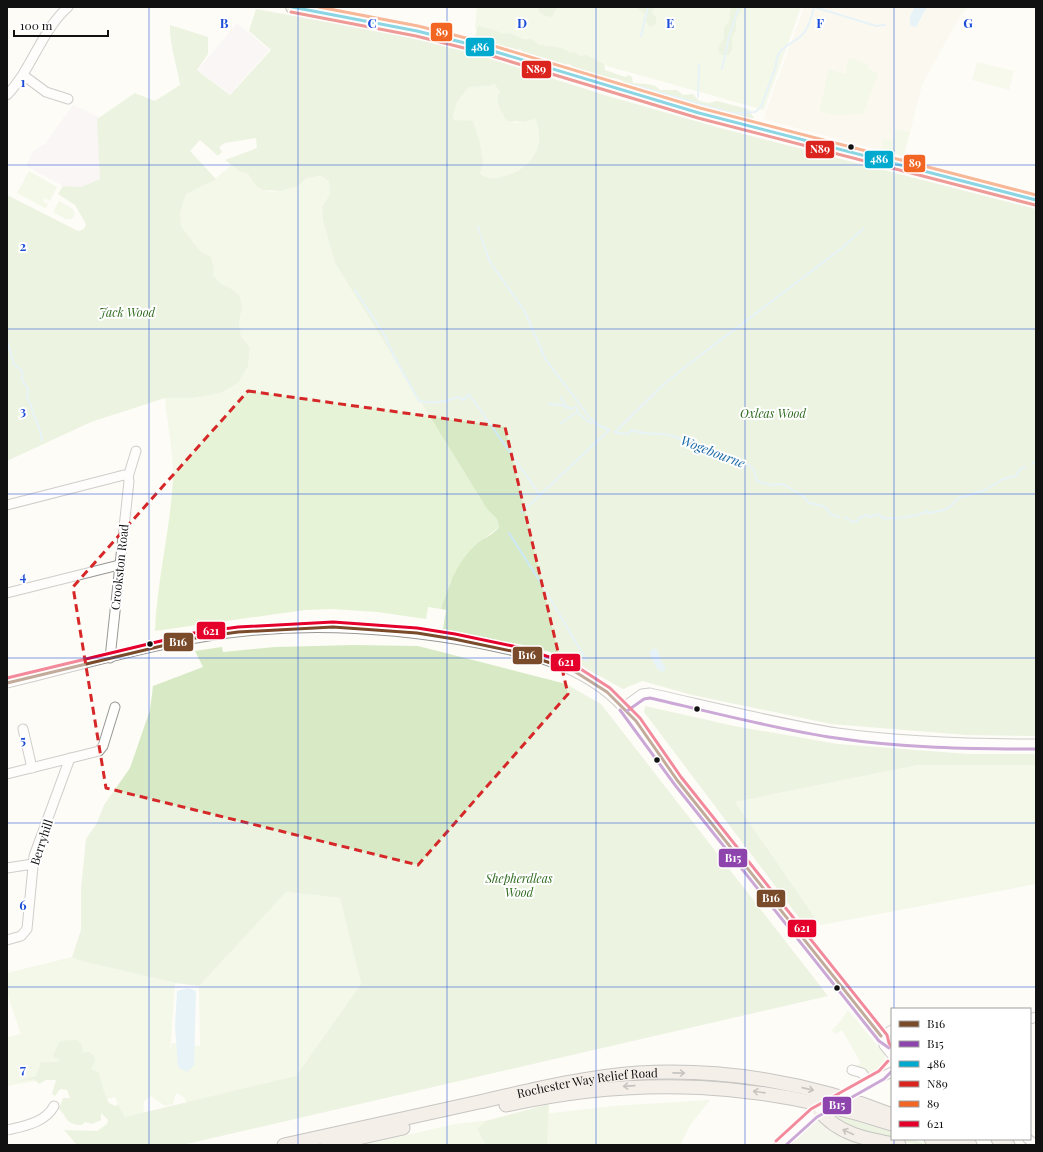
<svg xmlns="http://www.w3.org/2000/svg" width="1043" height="1152" viewBox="0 0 1043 1152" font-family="'Playfair Display',serif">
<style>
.industrial{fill:#f5f0f3}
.farmland{fill:#f9f7e4}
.green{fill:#e7f3d7}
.forest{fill:#d8eac5;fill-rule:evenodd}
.cemetery{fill:#e9eedb}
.pitch{fill:#f0f6e1}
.water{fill:#cde8f7}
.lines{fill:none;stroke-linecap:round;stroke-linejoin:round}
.stream{stroke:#cde8f7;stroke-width:2}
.minor-casing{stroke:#979795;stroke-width:11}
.major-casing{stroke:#858482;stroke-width:14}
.highway-casing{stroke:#858482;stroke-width:15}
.minor{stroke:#fffffe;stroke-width:9}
.major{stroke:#ede9dc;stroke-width:12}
.highway{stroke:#eae1d8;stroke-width:13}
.minor-bridge-casing{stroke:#979795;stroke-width:11;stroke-linecap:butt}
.minor-bridge{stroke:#fffffe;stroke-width:9}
.bus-1-casing{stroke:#fff;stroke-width:6}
.bus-2-casing{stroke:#fff;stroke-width:6}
.bus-3-casing{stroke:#fff;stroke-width:6}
.bus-4-casing{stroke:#fff;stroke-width:6}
.bus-5-casing{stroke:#fff;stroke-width:6}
.bus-6-casing{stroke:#fff;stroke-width:6}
.bus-1{stroke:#7a4b2a;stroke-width:3}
.bus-2{stroke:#8e44ad;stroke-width:3}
.bus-3{stroke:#00a9ce;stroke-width:3}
.bus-4{stroke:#dc241f;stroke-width:3}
.bus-5{stroke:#f26522;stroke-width:3}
.bus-6{stroke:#e4002b;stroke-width:3}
.oneway{stroke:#88837e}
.marked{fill:none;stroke:#d62828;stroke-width:3;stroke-dasharray:8 5;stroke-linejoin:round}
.grid{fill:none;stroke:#1d4ed8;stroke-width:1;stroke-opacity:0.55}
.bus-dot{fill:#111;stroke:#fff;stroke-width:1.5}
.labels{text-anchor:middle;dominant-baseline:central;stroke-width:4;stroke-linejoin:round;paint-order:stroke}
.park-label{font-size:12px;font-style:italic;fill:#2f6b1f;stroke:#fff}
.street-label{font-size:12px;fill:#111;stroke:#fff}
.water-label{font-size:13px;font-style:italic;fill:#1768a6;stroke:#fff}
.grid-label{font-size:13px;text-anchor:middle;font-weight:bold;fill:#1d4ed8;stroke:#fff;stroke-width:4;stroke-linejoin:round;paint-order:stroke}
.line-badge{stroke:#fff;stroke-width:1.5}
.badge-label{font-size:11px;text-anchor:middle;font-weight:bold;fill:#fff}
</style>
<rect width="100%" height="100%" fill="#fdfcf7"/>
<!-- industrial -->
<g class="industrial">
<path d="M237,23L269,50L230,94L198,70Z"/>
<path d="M73,105L103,119L100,179L81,187L63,186L26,166L34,150L45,144Z"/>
</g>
<!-- farmland -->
<path class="farmland" d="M804,7H967L955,25L922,85L904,157L763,119Z"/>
<!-- green -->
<g class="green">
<path d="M477,7H801L764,110L475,29Z"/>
<path d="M849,58L868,64L867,68L878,73L863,114L835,115L819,111L829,69L845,74Z"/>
<path d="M494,82L500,92L514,123L525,122L535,117C547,145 532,169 504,176C500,177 495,179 492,178C488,178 483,175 480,174L483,162L480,143L453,117L457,102L469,87L490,86Z"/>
<path d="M895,129L910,132L903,156L881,150L884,139L892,140Z"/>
<path d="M231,166L248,174L256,186L263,190L272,192L298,186L307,178L321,176L329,181L330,194L322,207L323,221L335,263L487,509L497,519L499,527L480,542L450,582L441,609L428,607L426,619L377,612L332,609L305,610L155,631C157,580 170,531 173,480C174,457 167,422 165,398H193L248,366L250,348L241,336L239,322L242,307L230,288L220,283L213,275L214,266L210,256L200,251L181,226L180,213L186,194L216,178Z"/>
<path d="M29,171L57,187L50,201L44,198L43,201L48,204L45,208L17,193Z"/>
<path d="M59,201L73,209L75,215L72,219H66L53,212Z"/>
<path d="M918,765H1036V884L821,925L735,802Z"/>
<path d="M285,892L340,898L361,984L296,1076L187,1106C186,1098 183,1096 176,1093L173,1104L165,1106L151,1096L144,1101L143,1116L124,1117L115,1097L103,1100L56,1054L61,1064L41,1080L7,1086V1037L21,1034L7,993V973L72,957L78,960L175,983L170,1052L172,1043L200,1046L199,986Z"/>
<path d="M848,1010L885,1055L884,1065L870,1073L854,1067L861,1063L842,1030L835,1034L832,1030L840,1022Z"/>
<path d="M710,1100L691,1124L680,1145H364L455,1124L614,1106Z"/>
</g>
<!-- forest -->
<g class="forest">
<path d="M538,7H557L552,17C546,16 539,15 538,7Z"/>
<path d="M637,7H654L652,12L656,18V24L650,27L643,19L645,15Z"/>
<path d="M733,7H742L736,20V30L732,37V50L729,55H722L718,50L721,42L724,39V27L729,22L730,10Z"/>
<path d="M256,9L349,26L395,33L475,54L608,96L720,128L1036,209V736L966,735L831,724L692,695L642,681L623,689L569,659L547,651L443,629L446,610L441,609C449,584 458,559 479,542C486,537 494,534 499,527L497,519L487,509L335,263L323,221L322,207L330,194L329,181L321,176L307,178L298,186L280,191L263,190L256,186L248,174L239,171L225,160L257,148L256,138L225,143L219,147L222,152L218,156L200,140L190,151L216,179L186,194L180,213L181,226L200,251L210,256L214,266L213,275L220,283L230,288L239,295L242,307L239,322L241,336L250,348L248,366L238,383L220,393L193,398H165L91,422L7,461V195L78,231L84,229L86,224L75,205L58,194L63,186L81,187L100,179L97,119L135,93L155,101L180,85C177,65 169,44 170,25L208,37V54L197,70L230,95L271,50L249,31ZM494,83L500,92C494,102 502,113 507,121L525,122L535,118C547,145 532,169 504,176C500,177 495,179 492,178C488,178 484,176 480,174L483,162L480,143L473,121L455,120L453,117L457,102L469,87L490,86Z"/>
<path d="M479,26L497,31L502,34C510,31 516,37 523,39C526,40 529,38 532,39C535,41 537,44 540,45C551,47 560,45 570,53L574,52L580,56L586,55L604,64L605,70L625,77L629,75L632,77L633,83C642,84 655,83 660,90H677L683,95L693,94L699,101L709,103L717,101L748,109L754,118L750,120L629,86L621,80L613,78L608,80L578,71L573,69L570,64L560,65L550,62L525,54L520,49L513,51L479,40L475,37L477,28Z"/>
<path d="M354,645L418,646L566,684L601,704L828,996L182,1145H77L64,1130L97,1131L107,1124L108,1120L101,1113V1120L92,1124L85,1122L82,1125C66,1125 68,1118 59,1109L63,1098H70L67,1090L60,1089L55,1096L52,1094L56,1080H46L39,1084L34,1079L15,1082L36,1076L41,1062H58L60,1059L54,1058L53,1055L60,1041L77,1040L82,1046L83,1053L89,1052L94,1056L95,1061L91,1069L99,1073L104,1092L109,1103L116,1106L118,1104L125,1117L296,1076L361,984L340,898L286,892L199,986L175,983L78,960L72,957L81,930V889L86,839L97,823L104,805L130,768L150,710L153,686L203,667L195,651L222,647L223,652L275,647Z"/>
<path d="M645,706L734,726L838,744L968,754H1036V765H918L735,802L817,920L806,927L644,712Z"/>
<path d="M549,1104L547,1145H486L477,1129L486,1121Z"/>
<path d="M830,1113L892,1132V1139H911L929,1145H919L857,1132L825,1115Z"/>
</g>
<!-- cemetery -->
<path class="cemetery" d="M818,1121L823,1123L869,1145H786L812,1122Z"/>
<!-- pitch -->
<path class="pitch" d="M977,62L1014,71L1009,90L972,80Z"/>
<!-- water -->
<g class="water">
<path d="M915,7H927L916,27L911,26C908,19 911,13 915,7Z"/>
<path d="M653,649H657L660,659L666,668L664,672L658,670L649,653Z"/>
<path d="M188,988L196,991L194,1065L187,1072L178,1067L175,1026L177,991Z"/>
</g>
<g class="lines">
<!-- stream -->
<g class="stream">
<path d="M641,36L648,7"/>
<path d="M722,69L729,36L739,7"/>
<path d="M630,84L731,113L755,112L761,107L776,66C776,46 791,46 803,34C809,27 812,16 814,7L876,26L885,25"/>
<path d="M698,97L699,64"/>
<path d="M478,227L480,233"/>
<path d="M481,237L490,262L524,310L546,360L590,418L598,425L610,430"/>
<path d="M355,290L384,334L394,356L419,401C432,404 446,402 458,397L464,400L469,394L540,495"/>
<path d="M7,341L14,364L22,371V380L28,389L27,399C33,404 31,410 34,416C38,425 42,431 42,441"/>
<path d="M561,397L567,408"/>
<path d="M548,404L562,405L572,409L575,407L578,409L577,412L585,419L591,423L593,421"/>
<path d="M561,423L577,412"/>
<path d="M615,432L663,385L685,367L842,248L863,229"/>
<path d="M616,433L628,434L632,430C650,438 669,428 685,443L694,442L699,447L722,455L734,462L749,465L753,468L757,481L770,485L783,484L803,496L809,503C819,506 825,503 830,514L839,517"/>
<path d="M1032,464L1036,461"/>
<path d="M522,512L609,430"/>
<path d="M845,517L853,522L858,521L859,518L866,515L869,517L879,514L882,518C890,519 920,517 926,511L930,513L947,509L959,498L985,490L1003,479L1016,476L1020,469L1025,467"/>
<path d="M509,533L539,580L587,661"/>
</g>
<!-- minor casing -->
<g class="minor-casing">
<g id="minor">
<path d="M23,75L46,92L68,99"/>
<path d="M7,95C32,69 41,31 68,7"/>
<path d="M128,477L136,451"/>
<path d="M7,505L124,475L128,477L129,481L110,658"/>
<path d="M7,593L119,565"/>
<path d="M7,683C70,668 132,649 196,638C289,621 385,626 478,643C523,652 572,663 609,694C640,720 658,756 683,788C747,867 809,947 873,1026L883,1038L892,1044"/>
<path d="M624,707L642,694L650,693C712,707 774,723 837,733C903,742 969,744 1036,744"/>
<path d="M23,729L32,768"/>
<path d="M7,774L99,751L103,746L115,707"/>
<path d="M7,868L33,864"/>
<path d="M7,940L21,936L27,929L34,856L70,758"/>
<path d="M1030,1019L1036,1017"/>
<path d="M881,1036L892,1030"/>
<path d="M883,1038L884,1045L892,1055"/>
<path d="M852,1070L862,1073L869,1082"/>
<path d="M860,1087L892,1072"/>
<path d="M7,1130C24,1126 45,1123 54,1106"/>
<path d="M1028,1139L1036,1145"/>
<path d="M779,1145L805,1120L820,1109"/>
</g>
</g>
<!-- major casing -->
<g class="major-casing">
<path id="major" d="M292,7L417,31L473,45L699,113L1036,200"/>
</g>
<!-- highway casing -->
<g class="highway-casing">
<g id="highway">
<path d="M506,1105C638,1075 764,1082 892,1124"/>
<path d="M819,1110C838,1135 870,1140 899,1145"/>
<path d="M931,1139L947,1145"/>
<path d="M954,1139L970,1145"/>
<path d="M998,1139L1008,1145"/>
<path id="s1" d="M284,1145C349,1131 414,1116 479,1102C532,1090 584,1077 638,1073C724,1068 812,1083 892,1115"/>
<path d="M327,1145L403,1128"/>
</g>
</g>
<!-- minor -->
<use href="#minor" class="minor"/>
<!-- major -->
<use href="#major" class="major"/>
<!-- highway -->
<use href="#highway" class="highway"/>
<!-- minor-bridge casing -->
<g class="minor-bridge-casing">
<path id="minor-bridge" d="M820,1109L860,1087"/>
</g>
<!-- minor-bridge -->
<use href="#minor-bridge" class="minor-bridge"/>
<!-- bus-1 casing -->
<g class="bus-1-casing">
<path id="bus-1" d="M7,683L195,638L238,632L333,627L417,633L454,639L521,653L574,671L607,692L636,721L677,780L881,1036"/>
</g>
<!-- bus-2 casing -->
<g class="bus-2-casing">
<g id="bus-2">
<path d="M620,710L675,785L879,1041L889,1048"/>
<path d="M627,711L644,699L650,698C712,712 774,729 836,738C902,748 969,749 1036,749"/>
<path d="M786,1145L817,1117L884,1079L892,1071"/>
</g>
</g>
<!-- bus-3 casing -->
<g class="bus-3-casing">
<path id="bus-3" d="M292,7L417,31L473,45L699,113L1036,200"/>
</g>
<!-- bus-4 casing -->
<g class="bus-4-casing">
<path id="bus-4" d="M291,12L416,36L472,50L698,118L1035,205"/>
</g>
<!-- bus-5 casing -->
<g class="bus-5-casing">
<path id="bus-5" d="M319,7L418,26L474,40L700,108L1036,195"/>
</g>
<!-- bus-6 casing -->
<g class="bus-6-casing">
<g id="bus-6">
<path d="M7,678L194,633L238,627L333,622L417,628L455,634L522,648L576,666L610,688L640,718L681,777L887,1035L889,1043L892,1047"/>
<path d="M776,1141L811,1109L879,1071L888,1061"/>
</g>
</g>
<!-- bus-1 -->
<use href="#bus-1" class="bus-1"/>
<!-- bus-2 -->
<use href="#bus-2" class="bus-2"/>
<!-- bus-3 -->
<use href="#bus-3" class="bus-3"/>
<!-- bus-4 -->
<use href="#bus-4" class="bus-4"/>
<!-- bus-5 -->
<use href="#bus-5" class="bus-5"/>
<!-- bus-6 -->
<use href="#bus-6" class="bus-6"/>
</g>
<!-- one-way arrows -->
<defs><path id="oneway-shaft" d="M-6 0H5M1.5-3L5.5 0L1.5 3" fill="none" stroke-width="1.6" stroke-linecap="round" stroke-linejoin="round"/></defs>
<g class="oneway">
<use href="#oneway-shaft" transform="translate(679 1073) rotate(1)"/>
<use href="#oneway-shaft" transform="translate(629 1086) rotate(176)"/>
<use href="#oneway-shaft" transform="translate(808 1089) rotate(13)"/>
<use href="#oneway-shaft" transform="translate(759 1092) rotate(-172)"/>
<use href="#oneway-shaft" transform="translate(848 1132) rotate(-155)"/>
</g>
<!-- marked area -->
<path d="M0 0H1043V1152H0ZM248,391L505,427L568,694L418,865L106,788L73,587Z" fill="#fdfcf7" fill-opacity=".55" fill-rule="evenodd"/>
<path class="marked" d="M248,391L505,427L568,694L418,865L106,788L73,587Z"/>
<!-- grid -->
<path class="grid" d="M149,7V1145M298,7V1145M447,7V1145M596,7V1145M745,7V1145M894,7V1009M7,165H1036M7,329H1036M7,494H1036M7,658H1036M7,823H1036M7,987H1036M894,1139V1145"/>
<!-- markers -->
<g class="bus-dot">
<circle cx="851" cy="147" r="3.5"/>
<circle cx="150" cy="644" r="3.5"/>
<circle cx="697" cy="709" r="3.5"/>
<circle cx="657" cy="760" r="3.5"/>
<circle cx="837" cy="988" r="3.5"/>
</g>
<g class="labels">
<!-- park labels -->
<g class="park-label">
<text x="127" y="312">Jack Wood</text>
<text x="773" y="413">Oxleas Wood</text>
<text x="519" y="878">Shepherdleas<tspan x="519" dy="14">Wood</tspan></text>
</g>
<!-- street labels -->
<g class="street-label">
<text transform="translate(119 567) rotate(-84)">Crookston Road</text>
<text transform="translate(41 842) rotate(-72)">Berryhill</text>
<text stroke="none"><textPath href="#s1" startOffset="310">Rochester Way Relief Road</textPath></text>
</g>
<!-- water labels -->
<g class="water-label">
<text transform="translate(713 451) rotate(21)">Wogebourne</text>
</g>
</g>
<g class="grid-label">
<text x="224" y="28">B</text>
<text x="372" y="28">C</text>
<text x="522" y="28">D</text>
<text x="670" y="28">E</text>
<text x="820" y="28">F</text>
<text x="968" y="28">G</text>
<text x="23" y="87">1</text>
<text x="23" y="251">2</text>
<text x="23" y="416">3</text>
<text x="23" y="581">4</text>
<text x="23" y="745">5</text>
<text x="23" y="910">6</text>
<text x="23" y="1074">7</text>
</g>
<g class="line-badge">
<rect x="430" y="22" width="23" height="20" rx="4" fill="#f26522"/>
<rect x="465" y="37" width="30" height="20" rx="4" fill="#00a9ce"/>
<rect x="521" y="60" width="31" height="19" rx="4" fill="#dc241f"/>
<rect x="805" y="140" width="30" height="19" rx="4" fill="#dc241f"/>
<rect x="864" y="150" width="30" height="19" rx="4" fill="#00a9ce"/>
<rect x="903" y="154" width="23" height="19" rx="4" fill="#f26522"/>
<rect x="196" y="621" width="30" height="19" rx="4" fill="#e4002b"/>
<rect x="163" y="632" width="31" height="20" rx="4" fill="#7a4b2a"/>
<rect x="512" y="646" width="31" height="19" rx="4" fill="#7a4b2a"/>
<rect x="550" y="653" width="31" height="19" rx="4" fill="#e4002b"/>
<rect x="718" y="848" width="30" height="20" rx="4" fill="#8e44ad"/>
<rect x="756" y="889" width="30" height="19" rx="4" fill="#7a4b2a"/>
<rect x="787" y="919" width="30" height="19" rx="4" fill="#e4002b"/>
<rect x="822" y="1096" width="30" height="19" rx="4" fill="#8e44ad"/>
</g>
<g class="badge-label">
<text x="442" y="36">89</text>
<text x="480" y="51">486</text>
<text x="536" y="73">N89</text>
<text x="820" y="153">N89</text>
<text x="879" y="163">486</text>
<text x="915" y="167">89</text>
<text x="211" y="635">621</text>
<text x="178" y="646">B16</text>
<text x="527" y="659">B16</text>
<text x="566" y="666">621</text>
<text x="733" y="862">B15</text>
<text x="771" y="902">B16</text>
<text x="802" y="932">621</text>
<text x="837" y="1109">B15</text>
</g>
<!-- border -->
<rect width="1043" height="1152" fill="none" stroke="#111111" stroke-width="16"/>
<!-- legend -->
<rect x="891" y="1008" width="140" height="132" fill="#ffffff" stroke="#a0a0a0"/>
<rect x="899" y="1021" width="20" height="6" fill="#7a4b2a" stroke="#a0a0a0"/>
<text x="927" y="1028" font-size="12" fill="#111111">B16</text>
<rect x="899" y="1041" width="20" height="6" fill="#8e44ad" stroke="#a0a0a0"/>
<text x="927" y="1048" font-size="12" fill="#111111">B15</text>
<rect x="899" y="1061" width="20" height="6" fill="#00a9ce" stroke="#a0a0a0"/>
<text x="927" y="1068" font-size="12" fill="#111111">486</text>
<rect x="899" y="1081" width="20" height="6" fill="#dc241f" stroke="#a0a0a0"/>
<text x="927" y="1088" font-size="12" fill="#111111">N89</text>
<rect x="899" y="1101" width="20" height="6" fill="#f26522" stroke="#a0a0a0"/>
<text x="927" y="1108" font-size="12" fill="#111111">89</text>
<rect x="899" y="1121" width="20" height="6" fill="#e4002b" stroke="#a0a0a0"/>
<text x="927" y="1128" font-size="12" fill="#111111">621</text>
<!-- scale -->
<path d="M14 30v6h94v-6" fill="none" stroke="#111111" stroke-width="2"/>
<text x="20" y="30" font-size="12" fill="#111111" stroke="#ffffff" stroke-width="3" paint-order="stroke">100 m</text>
</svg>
